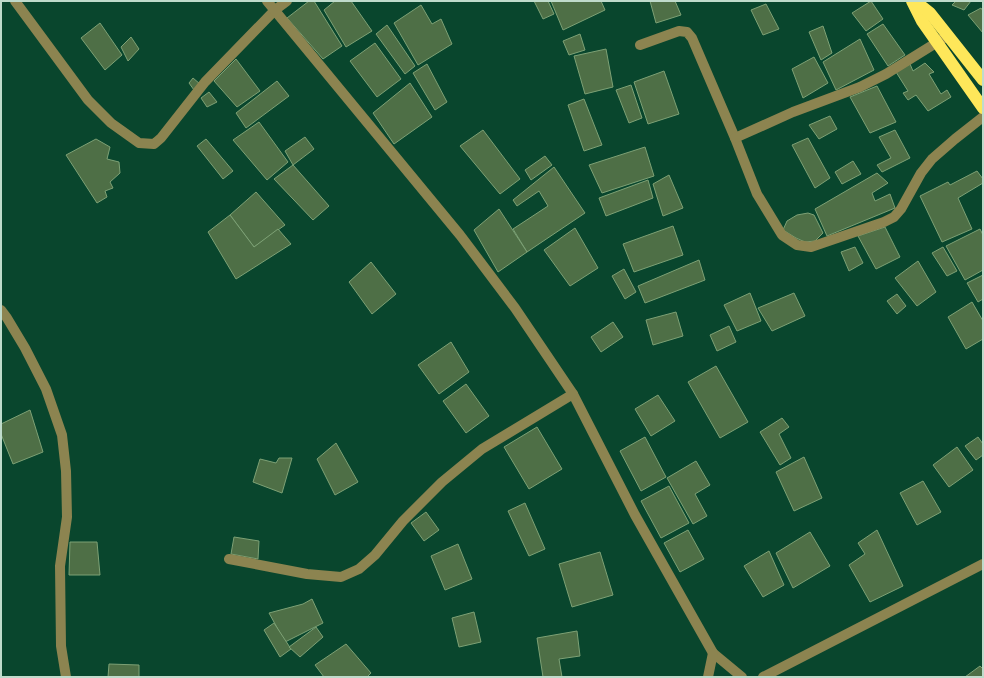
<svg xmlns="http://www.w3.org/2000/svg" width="984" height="678" viewBox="0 0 984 678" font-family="Raleway,sans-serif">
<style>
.building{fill:#4e6f46;stroke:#7da175}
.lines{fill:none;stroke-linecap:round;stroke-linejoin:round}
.minor{stroke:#8c8450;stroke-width:10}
.highway{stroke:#fee75a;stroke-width:12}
</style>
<rect width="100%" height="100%" fill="#09462d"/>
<!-- building -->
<g class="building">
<path d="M309,1H314L342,46L323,59L287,18Z"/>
<path d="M335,1H351L372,31L346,47L324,10Z"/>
<path d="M534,1H548L554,14L543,19Z"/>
<path d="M551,1H601L605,10L563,30Z"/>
<path d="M650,1H675L681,15L656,23Z"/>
<path d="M871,1L883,19L866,31L852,13Z"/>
<path d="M956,1H971L964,10L952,5Z"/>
<path d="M766,4L779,29L763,35L751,10Z"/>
<path d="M421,5L432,24L441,19L452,44L418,65L394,23Z"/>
<path d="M981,8L983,11V33L968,15Z"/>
<path d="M100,23L122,55L105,70L81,38Z"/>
<path d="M883,24L905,55L888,66L867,34Z"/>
<path d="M387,25L415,66L405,74L376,34Z"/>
<path d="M823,26L832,53L821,60L809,32Z"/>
<path d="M580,34L585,50L569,55L563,41Z"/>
<path d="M131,37L139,49L128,61L121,47Z"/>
<path d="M860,39L874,70L836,90L823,62Z"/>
<path d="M375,43L401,79L377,97L350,61Z"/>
<path d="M606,49L613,87L585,94L574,56Z"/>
<path d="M814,57L828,83L803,98L792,69Z"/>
<path d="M236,59L260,91L237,107L214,81Z"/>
<path d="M925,63L934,72L929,74L941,94L947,90L951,97L928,111L916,95L908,100L903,93L908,91L896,72L910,64L913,71Z"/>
<path d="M427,64L447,102L435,110L413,73Z"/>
<path d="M664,71L679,114L648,124L634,82Z"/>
<path d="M193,78L200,84L194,90L189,83Z"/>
<path d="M277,81L289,96L246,128L236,113Z"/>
<path d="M410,83L432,117L394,144L373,113Z"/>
<path d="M631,85L642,118L629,123L616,90Z"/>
<path d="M877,86L896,122L870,133L850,97Z"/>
<path d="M209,92L217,102L207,107L201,98Z"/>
<path d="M584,99L602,145L584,151L568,105Z"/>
<path d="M830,116L837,129L819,139L809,125Z"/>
<path d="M259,122L288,162L267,180L233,140Z"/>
<path d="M483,130L520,179L500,194L460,146Z"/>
<path d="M895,130L910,158L882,172L877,165L891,158L879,137Z"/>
<path d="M305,137L314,149L293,165L285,151Z"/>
<path d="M808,138L830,178L815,188L792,145Z"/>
<path d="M96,139L110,147L107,159L119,162L120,173L110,182L113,188L105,191L107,197L97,203L66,155Z"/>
<path d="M206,139L233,171L223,179L197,146Z"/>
<path d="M645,147L654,176L602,193L589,165Z"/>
<path d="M545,156L552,165L531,180L525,170Z"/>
<path d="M853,161L861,174L842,184L835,172Z"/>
<path d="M293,165L329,206L313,220L274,179Z"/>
<path d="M554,167L585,213L527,252L513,229L548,206L539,191L517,206L513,200Z"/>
<path d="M977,171L983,179V183L958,198L972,229L942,242L920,196L948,182L950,185Z"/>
<path d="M877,173L888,183L872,193L875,201L890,194L895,208L827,236L815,209Z"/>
<path d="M669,175L683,208L663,216L653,184Z"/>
<path d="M648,180L653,198L606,216L599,198Z"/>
<path d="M256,192L285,225L254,247L230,215Z"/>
<path d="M499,209L527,252L498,272L474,230Z"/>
<path d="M808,213L814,215L823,233L815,241L805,242L796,238L783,230L787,221L797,215Z"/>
<path d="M230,215L254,247L278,229L291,244L236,279L208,232Z"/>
<path d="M673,226L683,255L634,272L623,244Z"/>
<path d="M885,227L900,257L876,269L858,236Z"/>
<path d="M575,228L598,268L570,286L544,250Z"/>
<path d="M980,229L983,235V270L965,280L946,246Z"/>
<path d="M855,247L863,263L849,271L841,252Z"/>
<path d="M943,247L957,271L947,276L932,253Z"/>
<path d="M699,260L705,280L645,303L638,286Z"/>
<path d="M918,261L936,292L917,306L895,278Z"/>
<path d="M371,262L396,294L372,314L349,282Z"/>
<path d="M624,269L636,292L625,299L612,276Z"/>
<path d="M983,275V299L978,302L967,283Z"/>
<path d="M750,293L761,321L737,331L724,305Z"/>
<path d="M794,293L805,316L772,331L758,308Z"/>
<path d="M897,294L906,306L897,314L887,301Z"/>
<path d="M972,302L983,321V339L966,349L948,317Z"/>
<path d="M676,312L683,336L653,345L646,320Z"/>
<path d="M613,322L623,337L601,352L591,337Z"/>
<path d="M729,326L736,342L717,351L710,335Z"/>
<path d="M451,342L469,372L439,394L418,365Z"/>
<path d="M716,366L748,422L720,438L688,382Z"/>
<path d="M466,384L489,416L466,433L443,401Z"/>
<path d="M658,395L675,421L651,436L635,409Z"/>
<path d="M30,410L43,452L13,464L1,434V424Z"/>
<path d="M782,418L789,427L779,434L791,458L780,465L760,432Z"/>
<path d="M537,427L562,469L529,489L504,447Z"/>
<path d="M645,437L666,477L641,491L620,451Z"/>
<path d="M978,437L983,444V455L976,460L965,446Z"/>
<path d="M336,443L358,482L335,495L317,459Z"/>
<path d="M957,447L973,470L949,487L933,465Z"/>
<path d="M804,457L822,498L794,511L776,472Z"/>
<path d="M279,458H292L282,493L253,482L260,459L276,463Z"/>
<path d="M696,461L710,485L695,494L707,516L693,524L667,478Z"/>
<path d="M923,481L941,512L917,525L900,493Z"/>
<path d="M669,486L689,523L661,538L641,501Z"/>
<path d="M525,503L545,549L529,556L508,511Z"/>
<path d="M426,512L439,530L424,541L411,523Z"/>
<path d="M688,530L704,559L680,572L664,543Z"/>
<path d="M877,530L903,586L870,602L849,565L865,554L858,543Z"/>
<path d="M810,532L830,566L793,588L776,553Z"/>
<path d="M234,537L259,541L258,559L231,554Z"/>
<path d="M70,542H97L100,575H69Z"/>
<path d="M458,544L472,579L445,590L431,556Z"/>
<path d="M769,551L784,585L763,597L744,566Z"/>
<path d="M600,552L613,595L572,607L559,564Z"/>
<path d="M312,599L323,623L285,642L269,613L303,604Z"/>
<path d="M474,612L481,642L459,647L452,618Z"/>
<path d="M274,623L291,649L280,657L264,630Z"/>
<path d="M316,627L323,637L300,657L289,647Z"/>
<path d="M577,631L580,656L559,659L562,677H543L537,638Z"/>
<path d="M346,644L371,673L367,677H324L315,665Z"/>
<path d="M109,664L139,665V677H108Z"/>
<path d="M980,666L983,669V677H965Z"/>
</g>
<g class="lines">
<!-- minor -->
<g class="minor">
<path d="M15,1L88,100L111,123L139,143L154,144L161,138L205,82L275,10L287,1"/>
<path d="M267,1L460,235L515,308L573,394L635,515L713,653L742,677"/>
<path d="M640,45L679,31L687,32L692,38L735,138L757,194L782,235L797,245L811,247L884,222L894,217L901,209L921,173L932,159L955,139L983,117"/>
<path d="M735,138L793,112L860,87L886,74L944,38"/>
<path d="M1,310L7,318L25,348L46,389L62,435L66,471L67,517L60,566L61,646L66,677"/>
<path d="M229,559L307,574L341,577L359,569L375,555L403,521L442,482L482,449L573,394"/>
<path d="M708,677L713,653"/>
<path d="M763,677L983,564"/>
</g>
<!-- highway -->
<g class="highway">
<path d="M912,1L922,21L983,108"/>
<path d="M915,1L930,13L983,80"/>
</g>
</g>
<!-- border -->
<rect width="984" height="678" fill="none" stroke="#bfdbcb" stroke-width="4"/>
</svg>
